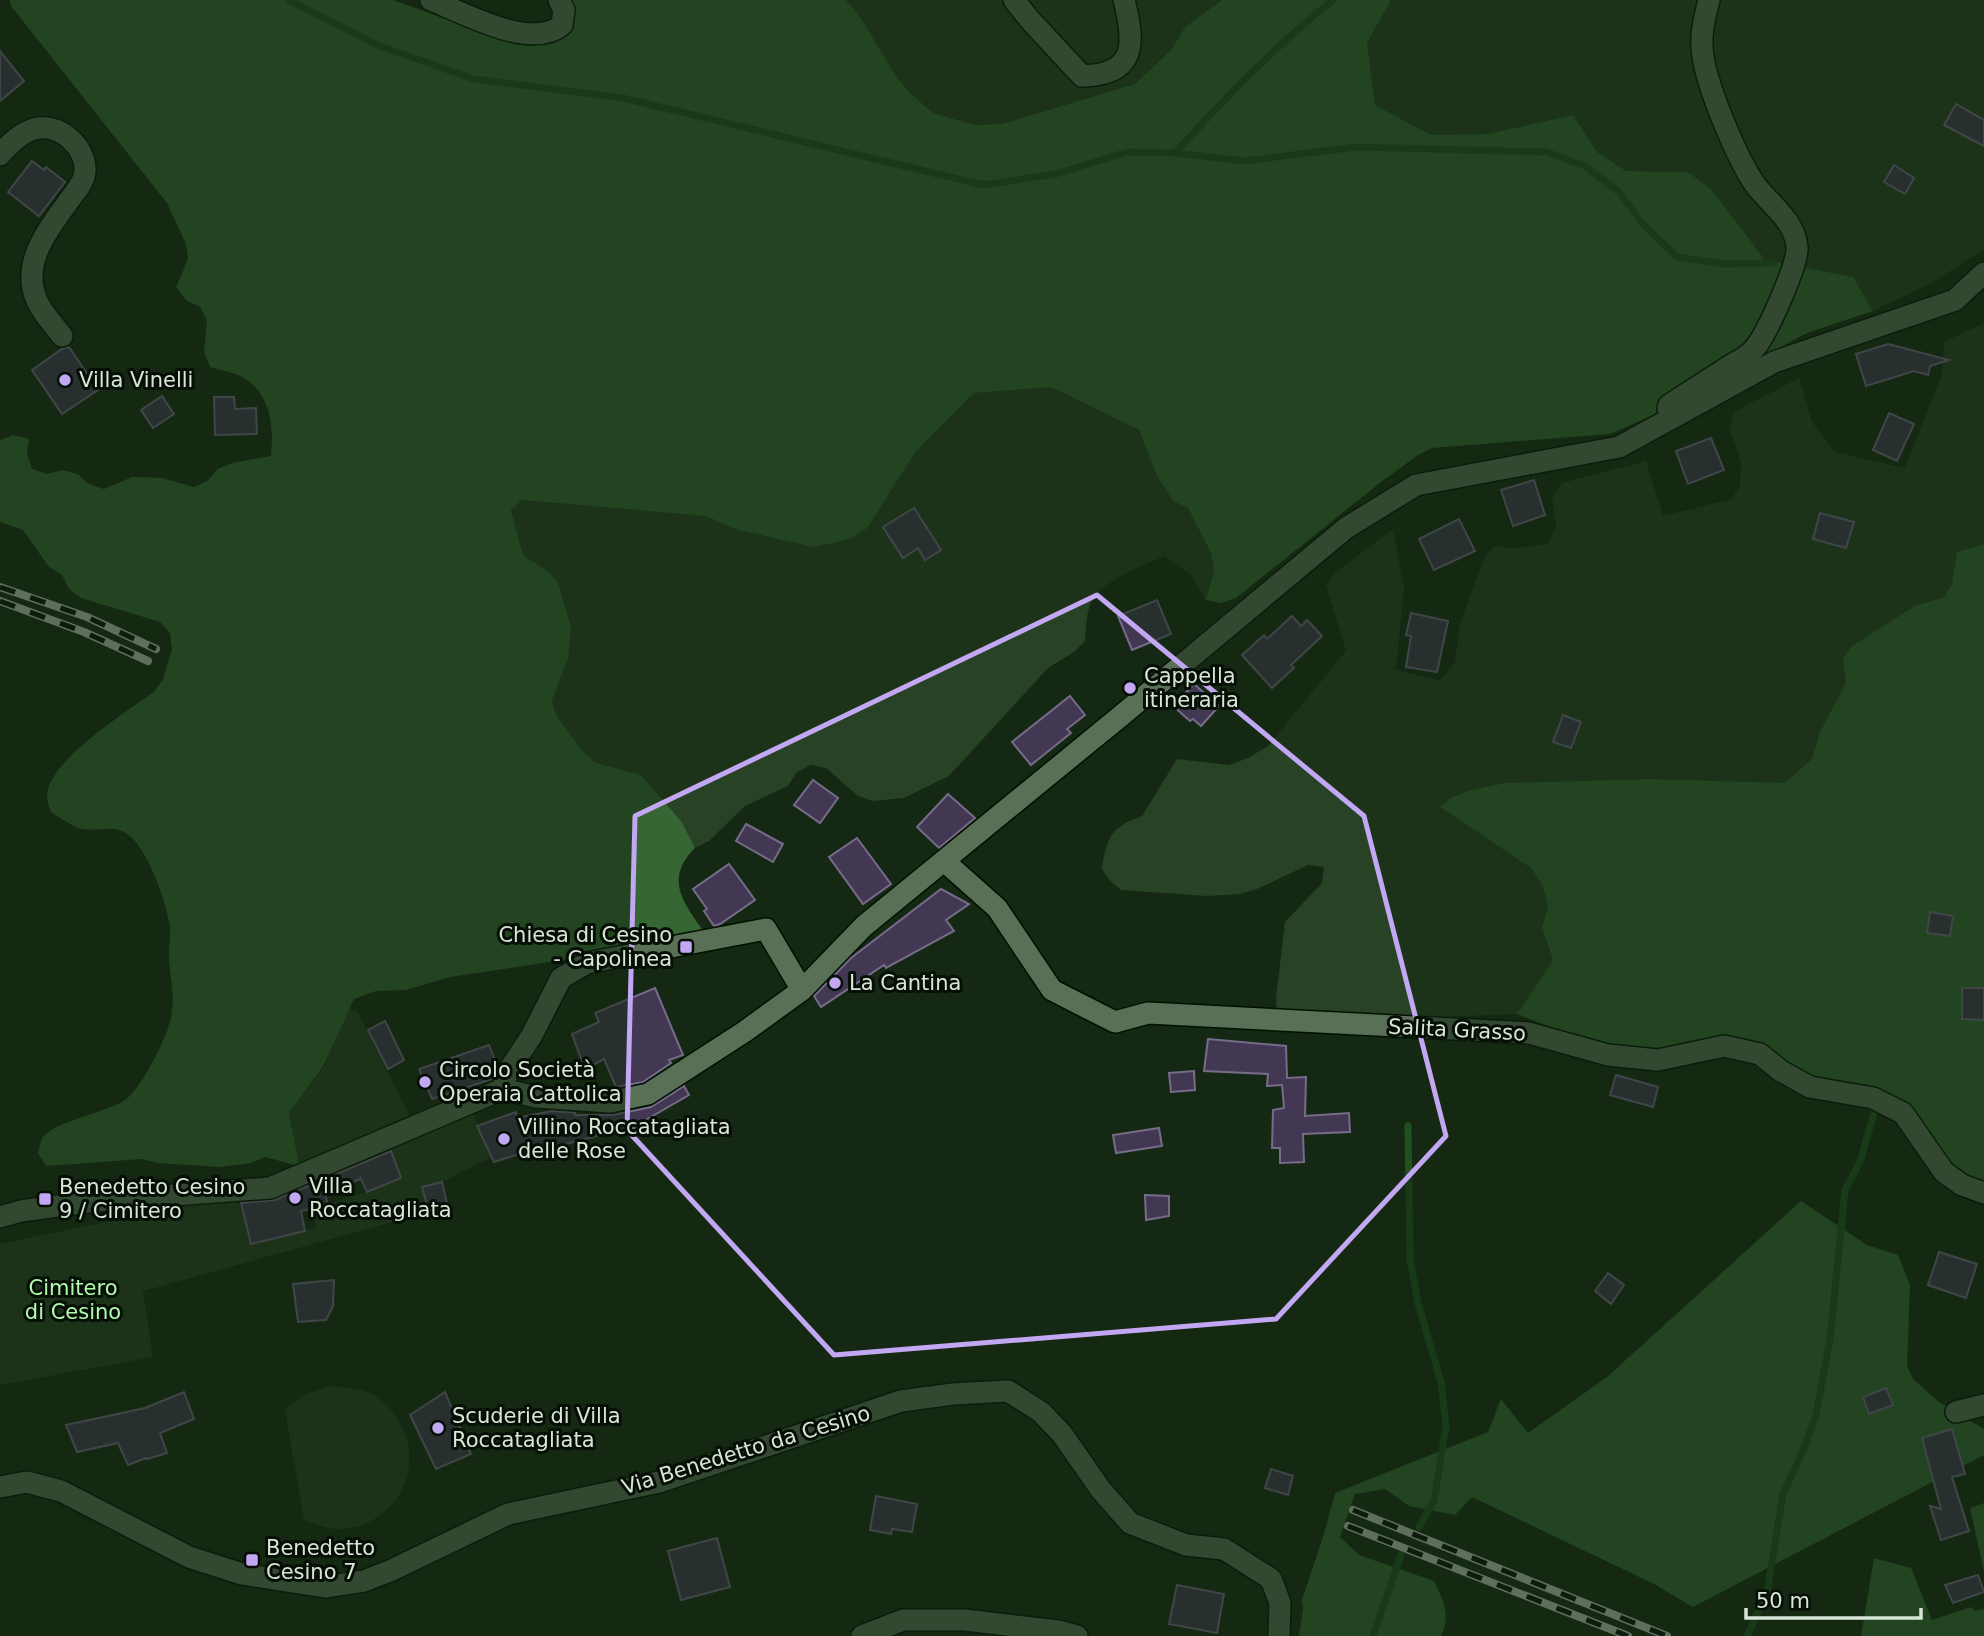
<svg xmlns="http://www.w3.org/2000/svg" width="1984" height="1636" viewBox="0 0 1984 1636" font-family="'DejaVu Sans',sans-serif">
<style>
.green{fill:#274225}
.forest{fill:#356633}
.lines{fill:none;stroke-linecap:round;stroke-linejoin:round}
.stream{stroke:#20511e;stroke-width:7}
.building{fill:#423853;stroke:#766c8a;stroke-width:2}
.minor-casing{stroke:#011101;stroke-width:24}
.minor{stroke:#597057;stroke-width:21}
.rail-casing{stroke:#b8c7b7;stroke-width:8}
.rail{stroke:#060f06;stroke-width:5;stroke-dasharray:16;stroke-linecap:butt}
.marked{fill:none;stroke:#c2a7f2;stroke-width:5;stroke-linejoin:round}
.poi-dot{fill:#c2a7f2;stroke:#060f06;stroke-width:2.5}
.labels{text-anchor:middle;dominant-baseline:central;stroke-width:6;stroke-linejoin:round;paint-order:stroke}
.poi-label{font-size:21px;fill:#d8e5d7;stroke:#060f06;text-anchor:start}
.street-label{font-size:21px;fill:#d8e5d7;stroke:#060f06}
.park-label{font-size:21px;fill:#b2faac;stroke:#060f06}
</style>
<rect width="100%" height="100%" fill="#142813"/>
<!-- green -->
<g class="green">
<path d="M846,0H1222L1185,27L1172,49L1135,84L1002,124L975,125L933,113L910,93L897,78Z"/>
<path d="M1391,0H1984V249L1932,283L1873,311L1853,277L1765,260L1712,190L1688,172L1626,171L1597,152L1573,115L1488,134L1431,135L1375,105L1367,43Z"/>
<path d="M1984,323V544L1957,552L1952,584L1944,597L1915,606L1843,659L1847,683L1820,732L1812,760L1785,783L1649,779L1505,783L1471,790L1452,797L1441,808L1531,868L1543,886L1548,906L1542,927L1553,960L1517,1014C1437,1018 1357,1017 1277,1020L1276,998L1285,922L1322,883L1324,867L1308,865L1257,889L1240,894L1207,896L1121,890L1110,881L1102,869C1106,839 1111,826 1142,816L1177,759L1229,765L1248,758L1268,746L1346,651L1326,585L1336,572L1393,529L1404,588L1396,670L1440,680L1455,663L1460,623L1486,555L1495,546L1512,549L1547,544L1556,527L1552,497L1562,483L1646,461L1663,516L1732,499L1740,485L1741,462L1730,429L1734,412L1799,378L1812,422L1835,452L1905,468L1942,374L1944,342Z"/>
<path d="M1051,387L1139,430L1156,474L1173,501L1188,508L1211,553L1214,570L1206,600L1190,574L1164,556C1148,563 1100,583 1093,598C1086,611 1086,627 1085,641L1074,652L1048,668L949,776L904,798L873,801L858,796L826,768L811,765L797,772L788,786L745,806L709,841L695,848L682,822L641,775L596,763L583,752L556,715L552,701L568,658L549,572L523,555L511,510L522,500L706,516L735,529L867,527L916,451L974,393Z"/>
<path d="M348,1009L357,1011L409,1115L298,1165L289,1113L325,1065Z"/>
<path d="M470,1107L492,1157L442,1182L422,1187L429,1212L143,1291L153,1357L0,1385V1244L237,1195L251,1244L316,1228L311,1209L367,1192L401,1178L387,1144Z"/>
<path d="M332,1386C344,1388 357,1388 369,1393C382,1398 393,1411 400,1423C426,1469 395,1526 341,1529C328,1530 316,1524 304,1520L285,1410L306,1394Z"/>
</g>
<!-- forest -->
<g class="forest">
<path d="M10,0H393L515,44L533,46L547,41L565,0H846L860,17L897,78L910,93L933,113L975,125L1002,124L1135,84L1172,49L1185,27L1222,0H1391L1367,43L1375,105L1431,135L1488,134L1573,115L1597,152L1626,171L1688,172L1712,190L1765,260L1853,277L1873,311L1807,333L1649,417L1610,434L1432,448L1418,455L1381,482L1236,598L1221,603L1206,600L1214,570L1211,553L1188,508L1173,501L1156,474L1139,430L1051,387L974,393L916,451L867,528L850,539L814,547L735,529L706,516L522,500L511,510L523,555L549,572L558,583L571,627L568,658L552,701L556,715L583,752L596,763L641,775L682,822L695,848C664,879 683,902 704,932L597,955L450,977L406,990L376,991L354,999L324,1065L289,1113L299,1166L265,1157L251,1163L220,1167L158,1163L142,1159L46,1166L38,1153C40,1148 40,1141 43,1137C53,1122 105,1113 125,1100C141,1089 167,1037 171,1018C175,993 171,983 169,960C168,949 171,938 170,928C167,903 147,846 126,833C111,824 94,833 78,828C69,824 59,817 51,812C49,807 47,800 47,796C47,761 128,711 155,691L163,679L172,649L170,633L160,622L81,598L69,589L62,575L49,567L23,530L0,522V440L13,435L29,439L27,454L32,469L47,474L62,470L78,474L89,484L104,489L132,477L162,478L194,487L207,481L218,469L232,463L271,456C274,426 271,393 242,377C233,372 221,370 210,367L204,352L207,320L200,307L186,300L176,287L188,259L186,244L167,203L11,6Z"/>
<path d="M1984,544V1187L1953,1172L1915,1118L1792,1070L1688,1047L1638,1051L1573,1036L1517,1014L1553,960L1542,927L1548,907L1543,886L1531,868L1440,807L1452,797L1471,790L1505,783L1649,779L1785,783L1812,759L1820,732L1846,683L1843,659L1852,646L1915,606L1944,597L1952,584L1957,552Z"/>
<path d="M1801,1201L1867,1245L1898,1255L1910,1285L1907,1366L1913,1379L1939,1402L1984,1429V1455L1693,1607L1654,1584L1472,1497L1455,1515L1409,1506L1385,1489L1355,1494L1340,1537L1359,1555L1434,1581C1444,1602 1451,1614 1441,1636H1299L1303,1609L1302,1600L1324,1534L1335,1493L1488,1432L1501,1399L1528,1433L1607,1377Z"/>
<path d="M1984,1503V1571L1970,1508Z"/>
<path d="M1874,1558L1911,1568L1932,1620L1971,1607L1975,1611L1984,1609V1636H1861Z"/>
</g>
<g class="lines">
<!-- stream -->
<g class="stream">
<path d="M289,0L377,45L474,79L623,98L983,185L1056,174L1127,152L1175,153L1245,161L1356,147L1546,152L1585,166L1619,192L1643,224L1677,257L1725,264L1774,263"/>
<path d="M1175,153C1224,99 1275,46 1333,0"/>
<path d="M1408,1126L1410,1259L1418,1303L1441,1382L1446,1426L1434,1501L1419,1527"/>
<path d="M1373,1636L1401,1555"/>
<path d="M1747,1636L1767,1593L1783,1494L1803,1451L1816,1415L1830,1339L1845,1190L1860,1162L1874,1113"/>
</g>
</g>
<!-- building -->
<g class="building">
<path d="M0,51L24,81L0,101Z"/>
<path d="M1956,104L1984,120V146L1944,125Z"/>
<path d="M32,161L44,170L46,167L65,182L39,216L8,192Z"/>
<path d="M1894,165L1914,178L1905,194L1884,182Z"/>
<path d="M1888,344L1892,345L1949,360L1930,366L1928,375L1914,371L1866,386L1856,354Z"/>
<path d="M69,347L98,390L62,414L32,370L62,349Z"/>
<path d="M162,396L174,414L153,428L141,410Z"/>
<path d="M214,397H234L235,409L256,408L257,434L215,435Z"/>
<path d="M1889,413L1914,424L1897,461L1873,450Z"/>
<path d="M1711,438L1724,470L1688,484L1676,451Z"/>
<path d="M1534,480L1545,515L1513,526L1501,490Z"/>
<path d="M914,508L941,550L925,560L918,548L903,558L883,527Z"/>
<path d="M1820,513L1854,522L1846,548L1813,539Z"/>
<path d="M1459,519L1475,551L1434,570L1419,539Z"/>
<path d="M1157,600L1171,634L1132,650L1118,616Z"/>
<path d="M1411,613L1448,621L1437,672L1406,667L1411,636L1406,635Z"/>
<path d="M1292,616L1301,626L1307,620L1322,636L1291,665L1294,668L1272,688L1242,655L1264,635L1267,639Z"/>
<path d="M1194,684L1219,706L1201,726L1193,719L1190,721L1173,706Z"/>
<path d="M1070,696L1085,715L1067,729L1071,733L1031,765L1012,742Z"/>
<path d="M1563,715L1581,722L1571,748L1553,742Z"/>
<path d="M813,780L838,798L820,823L794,805Z"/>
<path d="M948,794L975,818L939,848L917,827Z"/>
<path d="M746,824L783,844L773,862L736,841Z"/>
<path d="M857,838L891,884L863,904L829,857Z"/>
<path d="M729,864L755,900L720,924L714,926L704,911L707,909L693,889Z"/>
<path d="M941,889L969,904L946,920L954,931L886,968L884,965L821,1007L814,996L851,958Z"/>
<path d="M1930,912L1953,916L1950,936L1927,933Z"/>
<path d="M655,988L683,1055L669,1060L671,1063L643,1082L616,1087L604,1059L585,1070L572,1034L599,1022L595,1013Z"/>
<path d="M1962,988H1984V1020L1962,1019Z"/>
<path d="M385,1021L404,1060L388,1069L368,1030Z"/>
<path d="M1208,1039L1286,1046L1287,1078L1306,1077L1305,1116L1349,1113L1350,1132L1303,1134L1304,1162L1280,1163V1148H1272L1273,1110L1284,1108L1282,1085L1267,1086L1268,1074L1204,1071Z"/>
<path d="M489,1045L497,1065L492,1079L432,1099L419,1069Z"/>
<path d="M1194,1071L1195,1090L1171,1092L1169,1073Z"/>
<path d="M1616,1075L1658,1087L1653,1107L1610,1095Z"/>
<path d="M684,1086L689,1095L644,1121L645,1126L613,1132L542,1150L541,1147L494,1162L477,1126L516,1112L517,1118L552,1111L575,1113V1115H613L651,1107Z"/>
<path d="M1159,1128L1162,1146L1116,1153L1113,1135Z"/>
<path d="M391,1151L401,1178L367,1192L360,1177V1179L325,1194L328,1205L301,1211L305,1231L251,1244L241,1203L275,1200Z"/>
<path d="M442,1182L448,1208L429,1212L422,1187Z"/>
<path d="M1145,1195L1169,1196V1216L1146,1220Z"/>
<path d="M1939,1252L1977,1264L1966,1298L1928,1285Z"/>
<path d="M1608,1273L1624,1285L1611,1304L1595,1291Z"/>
<path d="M334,1280L333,1306L326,1320L298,1322L293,1284Z"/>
<path d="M1886,1388L1893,1405L1869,1414L1863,1397Z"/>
<path d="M184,1392L194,1419L160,1433L167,1453L147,1459L146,1458L128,1465L118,1443L77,1452L66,1425L145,1408Z"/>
<path d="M445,1392L471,1454L436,1469L410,1415Z"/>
<path d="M1952,1429L1965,1474L1952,1477L1969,1531L1941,1540L1930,1506L1941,1509L1922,1438Z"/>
<path d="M1271,1469L1293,1476L1288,1495L1265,1488Z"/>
<path d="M876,1496L917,1504L912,1532L892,1529L891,1534L870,1530Z"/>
<path d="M717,1538L730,1587L681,1600L668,1551Z"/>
<path d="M1978,1575L1984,1592L1953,1603L1945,1585Z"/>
<path d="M1177,1585L1224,1594L1217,1633L1169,1624Z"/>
</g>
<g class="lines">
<!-- minor casing -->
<g class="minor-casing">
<g id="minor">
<path d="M431,0C464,13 531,51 562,25L564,10L559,0"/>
<path d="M1014,0L1030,20L1082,76C1137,75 1135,43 1124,0"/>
<path d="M0,155C10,143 23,130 39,128C63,126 86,148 85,171C85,181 76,191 70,199C49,229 20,262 37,301C43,314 54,325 62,336"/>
<path d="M1668,408L1669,405C1689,392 1708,380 1728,367C1736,362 1748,357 1754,349C1766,336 1799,263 1797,247C1795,221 1771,205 1756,186C1737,159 1703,79 1702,47C1701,31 1705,16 1709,0"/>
<path d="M944,861L997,908L1052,990L1115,1022L1148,1013L1529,1033L1608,1055L1658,1060L1724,1046L1760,1054L1781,1071L1810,1087L1873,1098L1903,1113L1944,1172L1962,1185L1984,1193"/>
<path d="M503,1089L507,1073L532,1035L561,978L587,963L766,929L802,990"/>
<path d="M0,1217L21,1211L94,1201L270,1188L503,1089L536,1097L610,1102L648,1094L744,1032L802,990L864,926L1122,715L1346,528L1416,485L1619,447L1774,362L1955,300L1984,273"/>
<path d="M1956,1412L1984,1405"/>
<path d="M0,1487L27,1482L61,1491L189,1557L242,1574L325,1587L364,1581L392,1570L508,1514L659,1482L901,1401L953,1394L1008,1391L1041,1412L1062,1434L1101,1490L1130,1523L1186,1545L1224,1549L1271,1579L1280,1603L1279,1636"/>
<path d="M862,1636L903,1620H965L1058,1631L1077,1636"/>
</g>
</g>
<!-- minor -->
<use href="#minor" class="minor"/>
<!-- rail casing -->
<g class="rail-casing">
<g id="rail">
<path d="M0,587L87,617L156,649"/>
<path d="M0,601L84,632L148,661"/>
<path d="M1353,1510L1667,1636"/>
<path d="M1348,1526L1628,1636"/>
</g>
</g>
<!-- rail -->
<use href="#rail" class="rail"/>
</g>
<!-- marked area -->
<path d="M0 0H1984V1636H0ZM1097,595L1364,816L1446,1136L1276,1319L834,1355L627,1130L635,816Z" fill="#142813" fill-opacity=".55" fill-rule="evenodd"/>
<path class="marked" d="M1097,595L1364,816L1446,1136L1276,1319L834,1355L627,1130L635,816Z"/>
<!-- markers -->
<g class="poi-dot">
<circle cx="65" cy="380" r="7"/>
<circle cx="1130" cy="688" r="7"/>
<rect x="679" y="940" width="14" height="14" rx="3.5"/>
<circle cx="835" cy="983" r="7"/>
<circle cx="425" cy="1082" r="7"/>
<circle cx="504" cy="1139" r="7"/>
<circle cx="295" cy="1198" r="7"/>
<rect x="38" y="1192" width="14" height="14" rx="3.5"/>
<circle cx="438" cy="1428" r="7"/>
<rect x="245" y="1553" width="14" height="14" rx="3.5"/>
</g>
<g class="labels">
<!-- poi labels -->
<g class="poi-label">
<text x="79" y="380">Villa Vinelli</text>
<text x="1144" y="676">Cappella<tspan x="1144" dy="24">itineraria</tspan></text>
<text x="672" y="935" text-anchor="end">Chiesa di Cesino<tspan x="672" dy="24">- Capolinea</tspan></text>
<text x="849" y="983">La Cantina</text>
<text x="439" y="1070">Circolo Società<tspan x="439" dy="24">Operaia Cattolica</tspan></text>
<text x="518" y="1127">Villino Roccatagliata<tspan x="518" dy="24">delle Rose</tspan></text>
<text x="309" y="1186">Villa<tspan x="309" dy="24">Roccatagliata</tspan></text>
<text x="59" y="1187">Benedetto Cesino<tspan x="59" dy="24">9 / Cimitero</tspan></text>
<text x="452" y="1416">Scuderie di Villa<tspan x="452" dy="24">Roccatagliata</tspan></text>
<text x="266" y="1548">Benedetto<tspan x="266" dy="24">Cesino 7</tspan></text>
</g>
<!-- street labels -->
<g class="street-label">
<text transform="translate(1457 1030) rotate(3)">Salita Grasso</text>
<text transform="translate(746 1450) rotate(-17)">Via Benedetto da Cesino</text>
</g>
<!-- park labels -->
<g class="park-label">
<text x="73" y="1288">Cimitero<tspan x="73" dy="24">di Cesino</tspan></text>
</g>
</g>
<!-- scale -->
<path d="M1746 1608v10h175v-10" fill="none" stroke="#d8e5d7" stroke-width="3.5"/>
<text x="1756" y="1608" font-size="21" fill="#d8e5d7" stroke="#060f06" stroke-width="5" paint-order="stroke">50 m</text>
</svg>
